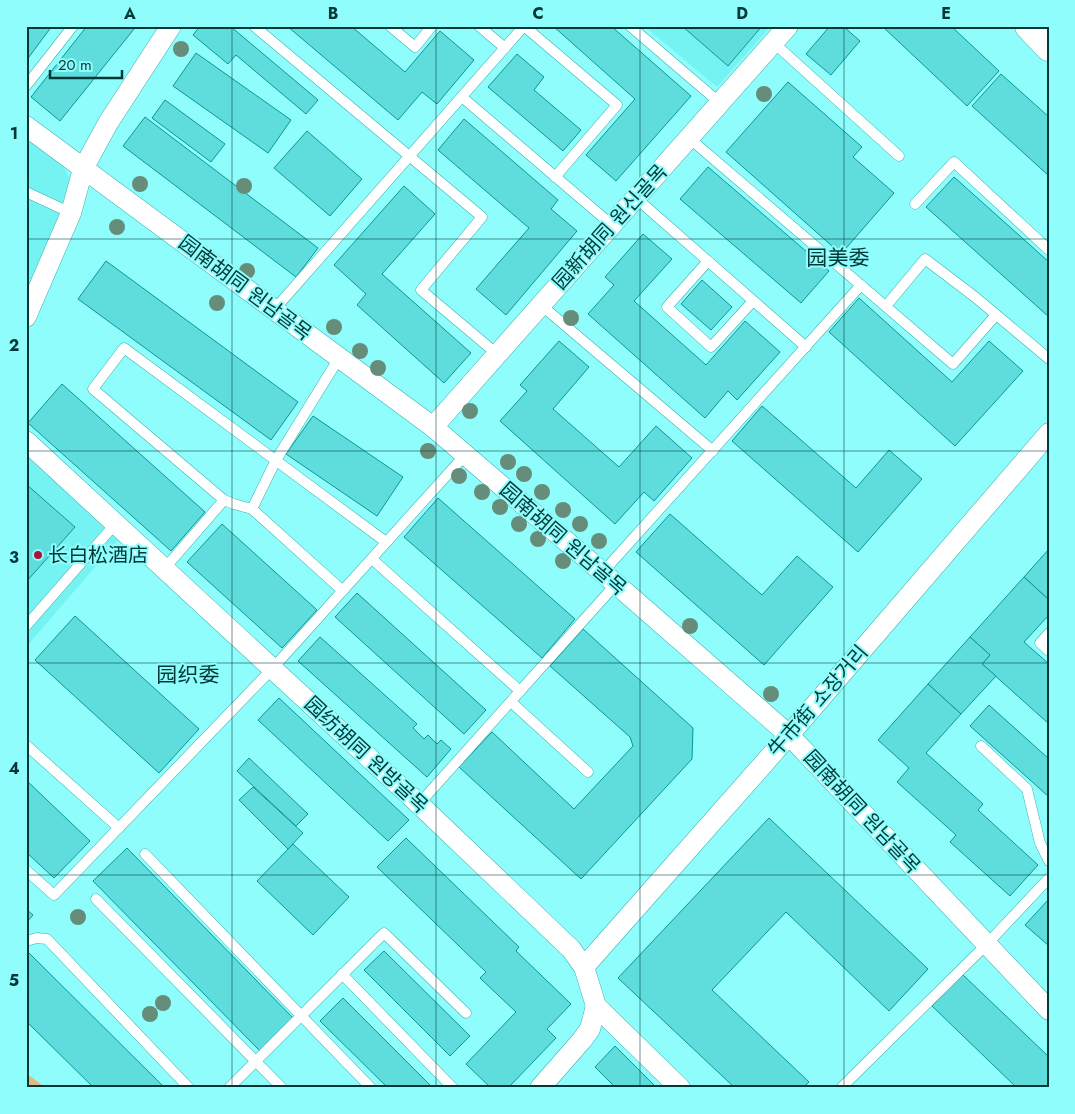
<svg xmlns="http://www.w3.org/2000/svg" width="1075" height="1114" viewBox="0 0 1075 1114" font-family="Jost,'Noto Sans SC','Noto Sans KR',sans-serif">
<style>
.built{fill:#75f3f2}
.green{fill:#e5b97d}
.building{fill:#5fdddd;stroke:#0c9696}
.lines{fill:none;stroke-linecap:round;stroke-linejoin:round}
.lane-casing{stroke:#3bb1b1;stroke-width:11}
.street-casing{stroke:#3bb1b1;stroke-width:21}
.secondary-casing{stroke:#3bb1b1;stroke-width:29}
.lane{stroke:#fff;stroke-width:10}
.street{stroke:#fff;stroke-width:20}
.secondary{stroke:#fff;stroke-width:28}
.tree{fill:#668c7a}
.grid{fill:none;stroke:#023838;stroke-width:1;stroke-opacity:0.55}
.poi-dot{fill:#ab153b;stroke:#8efdfc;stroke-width:2}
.labels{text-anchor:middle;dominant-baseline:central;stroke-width:4;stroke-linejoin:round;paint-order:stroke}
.street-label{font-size:20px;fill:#023838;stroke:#8efdfc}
.poi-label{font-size:20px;fill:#023838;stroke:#8efdfc;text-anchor:start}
.neighbourhood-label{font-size:21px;fill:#023838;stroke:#8efdfc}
.neatline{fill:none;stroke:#023838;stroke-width:2}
.grid-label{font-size:16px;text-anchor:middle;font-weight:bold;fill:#023838}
</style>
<rect width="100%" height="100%" fill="#8efdfc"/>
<!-- built -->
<g class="built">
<path d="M644,26H771L717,87Z"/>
<path d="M26,137L62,164L71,181L26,303Z"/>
<path d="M26,456L120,538L26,647Z"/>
</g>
<!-- green -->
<path class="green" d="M26,1073L46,1088H26Z"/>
<!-- building -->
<g class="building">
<path d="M26,26H52L26,61Z"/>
<path d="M87,26H131L134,29L60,121L31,97Z"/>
<path d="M200,26H230L318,100L306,114L236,55L228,64L193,35Z"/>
<path d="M287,26H351L405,72L440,31L474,60L437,104L422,92L398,120Z"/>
<path d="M553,26H611L691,96L616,181L586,155L635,99Z"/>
<path d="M682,26H762L728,66Z"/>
<path d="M830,26H843L860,41L831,75L806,54Z"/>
<path d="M882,26H951L999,71L967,106Z"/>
<path d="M196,53L291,120L268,153L173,86Z"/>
<path d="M517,54L544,77L534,90L581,130L563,151L488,87Z"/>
<path d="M1001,74L1049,117V176L972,106Z"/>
<path d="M788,82L862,147L853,157L894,193L841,254L726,152Z"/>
<path d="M165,100L225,144L211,162L152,118Z"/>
<path d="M145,117L318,248L296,277L123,146Z"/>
<path d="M464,119L558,200L551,209L577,231L506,315L476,289L529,228L438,150Z"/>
<path d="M307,131L362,179L330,216L274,168Z"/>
<path d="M708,167L829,271L801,303L680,199Z"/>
<path d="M954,177L1049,262V317L926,207Z"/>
<path d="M404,186L435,214L382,274L471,353L444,383L357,305L366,294L334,265Z"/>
<path d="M643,234L672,259L634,301L706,365L745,321L780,352L737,400L728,391L705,418L588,314L614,285L605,277Z"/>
<path d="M106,261L298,402L271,440L78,299Z"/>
<path d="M702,280L732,307L711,330L681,304Z"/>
<path d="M859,298L952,382L989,341L1023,371L955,446L829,332Z"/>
<path d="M559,341L589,367L553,409L619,467L656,426L692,458L654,501L644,492L615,524L500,421L527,391L520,385Z"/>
<path d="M62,384L205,512L171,551L28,423Z"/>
<path d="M762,406L856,488L889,450L922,479L858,552L732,441Z"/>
<path d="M313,416L403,477L377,516L286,454Z"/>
<path d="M26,484L75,527L26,582Z"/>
<path d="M438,498L575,619L542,658L404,537Z"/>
<path d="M670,514L762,595L797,556L833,587L764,665L636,552Z"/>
<path d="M222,524L317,610L282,648L187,562Z"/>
<path d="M1049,549V600L1024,577Z"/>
<path d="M1024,577L1049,600V615L1024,642L1049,664V724L982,664L990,655L970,637Z"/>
<path d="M357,593L486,710L464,734L335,617Z"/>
<path d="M75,616L199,729L159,773L35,660Z"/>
<path d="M583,629L693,728L692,759L581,879L459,767L492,732L574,809L633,746L630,737L550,666Z"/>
<path d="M320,637L417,724L413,728L424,739L428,735L437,744L441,740L451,749L427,777L298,661Z"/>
<path d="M970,637L990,655L982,664L996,676L961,714L928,684Z"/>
<path d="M928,684L961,714L926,753L983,804L978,810L1038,865L1010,896L950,842L956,835L897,782L909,768L878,740Z"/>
<path d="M279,698L409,820L388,841L258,720Z"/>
<path d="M989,705L1049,759V797L970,726Z"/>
<path d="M249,758L308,814L296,826L237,771Z"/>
<path d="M26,780L90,841L54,878L26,852Z"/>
<path d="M253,787L303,833L288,849L239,800Z"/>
<path d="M769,818L928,969L889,1011L786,912L712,990L809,1082L803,1088H735L618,978Z"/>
<path d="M406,838L519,947L516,951L571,1004L547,1029L556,1038L508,1088H491L466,1064L516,1012L480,978L486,972L377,867Z"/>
<path d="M293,844L349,897L313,935L257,881Z"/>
<path d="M127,848L293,1018L260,1051L93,881Z"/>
<path d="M1049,899V946L1025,925Z"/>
<path d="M26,909L33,915L26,923Z"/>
<path d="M27,951L165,1088H94L26,1021Z"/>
<path d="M384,951L470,1036L450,1056L364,970Z"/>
<path d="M962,974L1049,1057V1088H1017L932,1006Z"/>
<path d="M343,998L433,1088H388L320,1021Z"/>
<path d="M615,1046L657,1088H616L595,1067Z"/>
</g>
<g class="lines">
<!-- lane casing -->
<g class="lane-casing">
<g id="lane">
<path d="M254,26L482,217L421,290L497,354"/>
<path d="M390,26L415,47L432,26"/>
<path d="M479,26L505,48"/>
<path d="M630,26L720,103"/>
<path d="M774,43L899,156"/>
<path d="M26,86L73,26"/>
<path d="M462,97L612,225"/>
<path d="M689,138L953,364L996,315"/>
<path d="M26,192L71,213"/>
<path d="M636,198L806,347"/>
<path d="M915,204L954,162L1049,250"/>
<path d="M708,261L667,307L711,347L753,301"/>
<path d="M541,305L713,451"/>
<path d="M886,306L925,259L975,297L1049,359"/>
<path d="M274,310L524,26L617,105L555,177"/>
<path d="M252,509L276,460L339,358"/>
<path d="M372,559L520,691"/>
<path d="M165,568L224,500"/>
<path d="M603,572L861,285"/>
<path d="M343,591L252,509L234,504L224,500L93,389L124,348L386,542"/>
<path d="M26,626L116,523"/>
<path d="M1049,633L1040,643L1049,651"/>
<path d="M511,702L588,772"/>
<path d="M26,745L119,828"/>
<path d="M981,746L1027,789L1040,843L1049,861"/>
<path d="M419,804L616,584"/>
<path d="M145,854L371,1088"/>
<path d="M26,870L54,895L273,668L465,455"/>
<path d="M96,899L282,1088"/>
<path d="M26,941L37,938L47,939L189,1088"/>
<path d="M342,974L453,1088"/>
<path d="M229,1088L384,933L466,1013"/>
<path d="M841,1088L987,944L1049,878"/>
</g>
</g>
<!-- street casing -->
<g class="street-casing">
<g id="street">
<path d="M26,126L433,427L616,584L789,735L1049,1010"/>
<path d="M26,317L71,213L83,169L108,123L171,26"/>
<path d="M433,427L788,26"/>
<path d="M26,441L419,804L571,949L584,967L596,1006L680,1088"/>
<path d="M584,967L789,735L1049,433"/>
<path d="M540,1088L582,1040L590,1029L596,1006"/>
</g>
</g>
<!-- secondary casing -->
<g class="secondary-casing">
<path id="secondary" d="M1029,26L1049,47"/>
</g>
<!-- lane -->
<use href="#lane" class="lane"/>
<!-- street -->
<use href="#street" class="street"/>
<!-- secondary -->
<use href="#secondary" class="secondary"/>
</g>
<!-- trees -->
<g class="tree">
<circle cx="181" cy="49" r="8"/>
<circle cx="764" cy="94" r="8"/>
<circle cx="140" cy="184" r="8"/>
<circle cx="244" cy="186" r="8"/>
<circle cx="117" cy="227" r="8"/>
<circle cx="247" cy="271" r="8"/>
<circle cx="217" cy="303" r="8"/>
<circle cx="571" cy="318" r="8"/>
<circle cx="334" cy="327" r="8"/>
<circle cx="360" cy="351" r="8"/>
<circle cx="378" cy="368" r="8"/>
<circle cx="470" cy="411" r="8"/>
<circle cx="428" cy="451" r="8"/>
<circle cx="508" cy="462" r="8"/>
<circle cx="524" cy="474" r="8"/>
<circle cx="459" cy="476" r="8"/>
<circle cx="482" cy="492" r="8"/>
<circle cx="542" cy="492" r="8"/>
<circle cx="500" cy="507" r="8"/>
<circle cx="563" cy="510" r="8"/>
<circle cx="519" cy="524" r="8"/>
<circle cx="580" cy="524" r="8"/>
<circle cx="538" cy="539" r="8"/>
<circle cx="599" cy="541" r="8"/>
<circle cx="563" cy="561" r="8"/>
<circle cx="690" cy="626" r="8"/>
<circle cx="771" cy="694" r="8"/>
<circle cx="78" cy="917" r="8"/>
<circle cx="163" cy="1003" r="8"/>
<circle cx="150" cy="1014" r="8"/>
</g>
<!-- grid -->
<path class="grid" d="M232,26V1088M436,26V1088M640,26V1088M844,26V1088M26,239H1049M26,451H1049M26,663H1049M26,875H1049"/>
<!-- markers -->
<circle class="poi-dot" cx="38" cy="555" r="5"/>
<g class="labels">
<!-- street labels -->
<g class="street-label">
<text transform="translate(610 227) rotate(-48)">园新胡同 원신골목</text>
<text transform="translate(245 288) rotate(37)">园南胡同 원남골목</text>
<text transform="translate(563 539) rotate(41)">园南胡同 원남골목</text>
<text transform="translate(818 701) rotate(-49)">牛市街 소장거리</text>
<text transform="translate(366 755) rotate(43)">园纺胡同 원방골목</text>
<text transform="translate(862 812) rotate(47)">园南胡同 원남골목</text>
</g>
<!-- poi labels -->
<g class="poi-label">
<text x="48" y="555">长白松酒店</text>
</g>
<!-- neighbourhood labels -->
<g class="neighbourhood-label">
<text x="838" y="258">园美委</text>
<text x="188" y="675">园织委</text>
</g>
</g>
<!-- border -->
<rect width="1075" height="1114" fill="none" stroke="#8efdfc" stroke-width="55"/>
<!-- scale -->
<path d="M50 70v8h72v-8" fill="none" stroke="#023838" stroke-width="2.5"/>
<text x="58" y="70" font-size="15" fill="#023838" stroke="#8efdfc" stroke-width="4" paint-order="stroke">20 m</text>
<rect x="28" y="28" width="1020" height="1058" class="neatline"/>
<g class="grid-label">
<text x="130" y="19">A</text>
<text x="333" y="19">B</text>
<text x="538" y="19">C</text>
<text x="742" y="19">D</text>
<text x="946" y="19">E</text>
<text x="14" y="139">1</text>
<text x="14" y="351">2</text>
<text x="14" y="563">3</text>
<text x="14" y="774">4</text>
<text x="14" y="986">5</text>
</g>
</svg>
